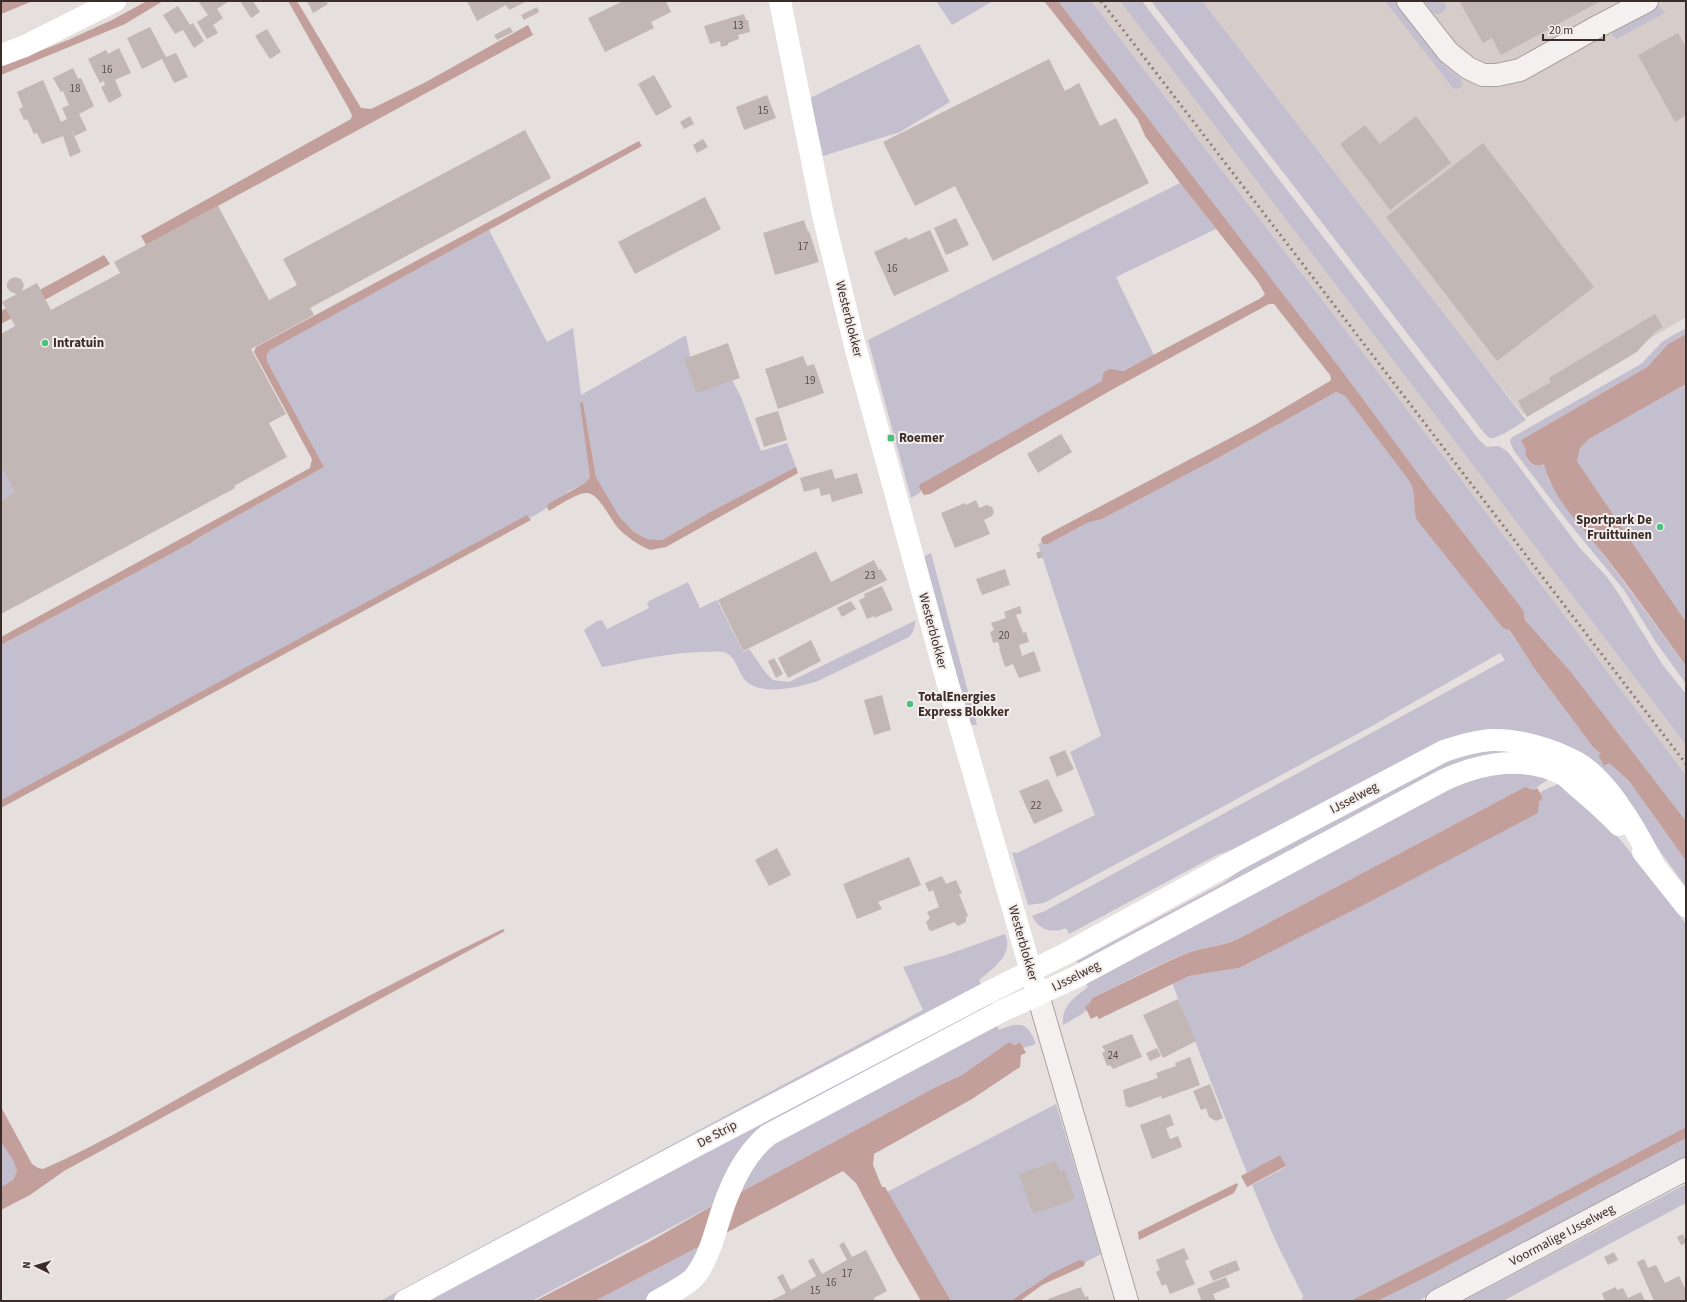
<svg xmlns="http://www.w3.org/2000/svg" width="1687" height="1302" viewBox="0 0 1687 1302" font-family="'Source Sans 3',sans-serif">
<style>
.built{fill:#d6cdcb}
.green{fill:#c4bfcf}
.water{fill:#c39f9b}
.building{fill:#c2b7b5}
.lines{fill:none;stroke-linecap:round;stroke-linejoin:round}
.street-casing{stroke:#aba29f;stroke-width:24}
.street{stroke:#f4f0ef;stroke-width:22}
.secondary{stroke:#fff;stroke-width:22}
.rail{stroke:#8d7c78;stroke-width:3;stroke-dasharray:2 4;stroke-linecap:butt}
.poi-dot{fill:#4bc17e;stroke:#f3edec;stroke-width:1.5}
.labels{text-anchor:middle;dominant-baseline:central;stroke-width:4;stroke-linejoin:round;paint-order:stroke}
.number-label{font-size:11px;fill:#5c4f4b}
.street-label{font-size:13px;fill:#3a2c28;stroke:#f3edec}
.poi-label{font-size:13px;font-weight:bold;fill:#3a2c28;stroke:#f3edec;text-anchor:start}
</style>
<rect width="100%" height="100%" fill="#e5dfdd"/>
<!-- built -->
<g class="built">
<path d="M1091,1H1120L1198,102L1686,745V775L1463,482Z"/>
<path d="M1188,1H1686V317L1524,415Z"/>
</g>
<!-- green -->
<g class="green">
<path d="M936,1H993L952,25Z"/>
<path d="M1058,1H1091L1463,482L1686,775V821L1571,672L1525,620L1524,611L1434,495L1340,368Z"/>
<path d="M1120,1H1142L1480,441L1487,447L1499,446L1508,452L1579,547L1607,577L1618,593L1662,664L1686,694V745Z"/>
<path d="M1151,1H1202L1526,420C1519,424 1497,440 1490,438C1487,436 1483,432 1481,429Z"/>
<path d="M1385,1H1395L1444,65L1461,79L1462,86L1457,89L1453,88Z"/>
<path d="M1424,1H1443L1447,8L1440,14H1434Z"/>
<path d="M1659,6L1665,12L1663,14L1617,39L1612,36L1614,30Z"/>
<path d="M919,44L950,102L900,132L823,156L810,98Z"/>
<path d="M1180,183L1216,229L1116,277L1154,355L1122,371H1118L1103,379V381L924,482L919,488L921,492L911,498L868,340Z"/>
<path d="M489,230L547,342L573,328L581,395L686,335L696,387L732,380L741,397L761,451L787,443L796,467L710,512L662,540L647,539L634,532L619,516L596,477L583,402L581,403L590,474V477L585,483L569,491L547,508L530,518L526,516L1,800V645L191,543L198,538L324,467L267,361L268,352L273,348Z"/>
<path d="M1686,328V334L1668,344L1647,367L1521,440L1526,450L1525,455L1532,465L1537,466L1544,463L1549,481L1686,666V684L1655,641L1624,590L1568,522L1514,451L1510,442L1511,438L1641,364L1663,341Z"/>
<path d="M1686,384V622L1577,461L1580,448L1589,439Z"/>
<path d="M1336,392L1345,396L1410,482C1415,491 1415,498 1414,507L1519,644L1534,668L1593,747L1601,754L1599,755L1604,765L1609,763L1629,781L1686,861V887L1612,785L1516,733L1264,838L1217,855L1069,934L1066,928C1052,934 1039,930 1032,916L1045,911L1505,660L1500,653L1370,727L1044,903L1028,905L1012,852L1017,853L1095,815L1070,752L1101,736L1038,544L1042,542L1043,544H1048L1087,523L1102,519L1218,458Z"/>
<path d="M1,465L22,505L1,515Z"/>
<path d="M931,553L977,725H969L922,558Z"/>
<path d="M688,582L700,608L717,600L743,652L749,649L766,673L773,680L789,682L916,620L913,632L909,637L818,681C800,687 761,697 745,680C738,672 735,654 723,652C717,651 710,652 704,652C670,652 636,661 602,667L584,630L597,621L602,620L607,629L649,608L647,604L649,601Z"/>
<path d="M1517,748L1513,755L1079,968L1077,961L1223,883L1272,847L1451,755Z"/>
<path d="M1498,770L1550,778L1533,790L1525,787L1238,939C1221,946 1202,947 1185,954C1153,966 1122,984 1092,998L1089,1004L1086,1007L1087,1010L1082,1014L1063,1025C1061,1006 1075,997 1088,987L1085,981L1454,781Z"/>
<path d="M1560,783L1597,812L1632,854L1686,924V1127L1509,1221L1350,1301H1301L1303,1296L1277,1244L1252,1185L1286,1167L1280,1155L1247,1173L1172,983L1189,976L1239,968L1360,907L1539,802L1543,798L1540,792Z"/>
<path d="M1005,934C1014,955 993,968 979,980L981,985L395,1301H380L923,1010L903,967L946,955Z"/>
<path d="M991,996L993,1005L764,1128L719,1202L532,1301H418Z"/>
<path d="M996,1024L999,1030C1020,1021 1028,1022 1036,1044L1023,1048L1020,1042L1015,1045L1009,1042L962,1075L936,1087L739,1193L744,1174L769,1145Z"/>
<path d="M1056,1104L1101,1254L1011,1301H951L887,1192Z"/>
<path d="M1686,1138V1159L1418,1301H1377L1525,1224Z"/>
<path d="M1,1142L13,1160L17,1171L13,1180L1,1187Z"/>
<path d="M1686,1184V1203L1503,1301H1463Z"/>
<path d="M704,1244L678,1281L645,1301H595Z"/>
</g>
<!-- water -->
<g class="water">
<path d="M5,1H33L1,14V2Z"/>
<path d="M147,1H163L125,24L1,75V66L68,40L112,20Z"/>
<path d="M288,1H297L361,108L371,109L424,83L528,25L533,35L146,245L141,236L351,119L352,115L349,109Z"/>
<path d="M1044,1H1058L1340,368L1434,495L1524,611L1525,620L1571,672L1686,821V861L1629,781L1609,763L1604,766L1598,755L1601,754L1593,747L1534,668L1519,644L1509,630L1503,628L1417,520C1412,507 1417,495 1410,482L1345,396L1336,392L1218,458L1102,519L1087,523L1048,544H1043L1041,540L1042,537L1255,425L1330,381L1331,379L1330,375L1274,304H1269L1115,388L930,494L924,495L919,488L920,484L924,482L1102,381L1103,374C1109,365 1115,371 1123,371L1261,298L1265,294L1258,282L1180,183L1145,136L1138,120L1125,103Z"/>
<path d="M639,141L642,146L270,350L267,355V361L324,467L198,538L191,543L1,645V637L310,468L312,459L254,352L256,347Z"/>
<path d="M104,255L110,264L1,324V311Z"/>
<path d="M1686,334V384L1589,439L1580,448L1577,461L1686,622V666C1660,630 1634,594 1608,560C1586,531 1552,499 1544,464C1532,468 1532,464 1525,455L1526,450L1521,440L1647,367L1668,344Z"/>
<path d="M583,402L596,477L619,516L634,532L647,539L662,540L710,512L796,467L798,473L666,547L650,550C638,545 627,537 619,529C610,520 599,492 586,493C577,493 558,506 549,511L547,507L548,504L585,483L590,477L580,403Z"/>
<path d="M527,515L531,520L1,808V800Z"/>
<path d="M1525,787L1533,790L1537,788L1543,798L1539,802L1538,813L1360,907L1239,968L1189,976L1099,1019L1097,1016L1091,1019L1085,1007L1089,1004L1092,998C1122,984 1152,968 1183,955C1201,947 1220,947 1238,939Z"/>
<path d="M503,929L505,931L64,1171L30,1195L1,1210V1187L13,1180L17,1171L13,1160L1,1142V1107L32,1164L38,1168L43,1169C103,1143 158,1109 215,1078C310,1026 405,976 503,929Z"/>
<path d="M1009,1042L1015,1045L1020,1042L1026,1053L1021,1055L1020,1067L972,1099L874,1154L873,1165L882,1187H885L951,1301H921L893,1253L856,1183L843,1171L724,1234L739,1193L936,1087L962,1075Z"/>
<path d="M1686,1127V1138L1426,1277L1377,1301H1350L1509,1221Z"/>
<path d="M1280,1155L1286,1166L1247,1187L1241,1176Z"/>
<path d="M1237,1183L1238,1185L1234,1193L1139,1240L1138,1232Z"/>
<path d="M719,1202L704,1244L595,1301H535L649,1242Z"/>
<path d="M1080,1260L1085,1262L1084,1266L1042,1285L1020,1301H1011L1052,1273Z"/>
</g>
<!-- building -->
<g class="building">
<path d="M198,1H229L217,9L223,18L213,25L218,33L207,39L197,22L208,15Z"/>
<path d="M240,1H253L260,12L251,18Z"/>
<path d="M307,1H326L328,4L313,13Z"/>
<path d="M467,1H527L509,10L506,5L477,21Z"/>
<path d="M623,1H666L671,12L651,22L654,28L605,52L588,18Z"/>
<path d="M1459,1H1601L1501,55L1492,38L1483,43Z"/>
<path d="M178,6L190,25L193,23L204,41L194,48L183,30L175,34L163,15Z"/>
<path d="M537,7L539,12L524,20L521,15Z"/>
<path d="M744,14L746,20H748L750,32L738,35L739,39L728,43V45L721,47L720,41L710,44L704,26Z"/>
<path d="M150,27L166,57L176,53L188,77L174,83L162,59L142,69L127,38Z"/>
<path d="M510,27L513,32L497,40L494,35Z"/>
<path d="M267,29L281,52L270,59L255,36Z"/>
<path d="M1678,33L1686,47V115L1675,122L1638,55Z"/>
<path d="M119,48L131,73L115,80L122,96L109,103L101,87L105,85L104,81L100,83L88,59L106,50L108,54Z"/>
<path d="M1049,59L1065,91L1079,83L1100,126L1116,118L1149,183L993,261L955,186L915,206L883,142Z"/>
<path d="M73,68L78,79L81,78L94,106L79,114L87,130L75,136L70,126L81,152L70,157L63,136L42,144L37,133L34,134L27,119L24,120L19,109L23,107L17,92L43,80L61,122L67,119L62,108L69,105L63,91L61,92L53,78Z"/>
<path d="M654,75L672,107L656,116L638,84Z"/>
<path d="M767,95L776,118L744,130L736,107Z"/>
<path d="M690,116L694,124L684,129L680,122Z"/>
<path d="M1416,116L1451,163L1390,210L1340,144L1365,125L1380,144Z"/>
<path d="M525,130L551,178L310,308L314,315L251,349L286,414L269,423L287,457L234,486L235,488L1,614V501L15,492L1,466V334L15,326L2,302L17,294L11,292L7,288V283L10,279L15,277L21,279L24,285L22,291L37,283L51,310L120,273L114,262L218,206L269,300L297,285L283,259Z"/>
<path d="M703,139L708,147L697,153L693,145Z"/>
<path d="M1483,143L1594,287L1497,361L1386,217Z"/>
<path d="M705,197L721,229L635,274L618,242Z"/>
<path d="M956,218L969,245L946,255L934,228Z"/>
<path d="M804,220L808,232L809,231L819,262L775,275L763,233Z"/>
<path d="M930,230L949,271L894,296L874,252L907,237L908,240Z"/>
<path d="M1655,314L1663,327L1654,333L1637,352L1527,417L1518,401L1551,382L1549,378Z"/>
<path d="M728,343L740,378L696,393L684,359Z"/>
<path d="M803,356L807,366L814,364L824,393L778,409L765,369Z"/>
<path d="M778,411L787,440L764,447L755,418Z"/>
<path d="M1061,434L1072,452L1038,473L1027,454Z"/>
<path d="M832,469L835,479L857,473L863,493L832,502L830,494L821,496L819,488L804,492L800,478Z"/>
<path d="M976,500L979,508L987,505L992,507L994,512L992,516L984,520L990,534L955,548L941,513L965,503L966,505Z"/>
<path d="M816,551L831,582L874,560L879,570L881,569L887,580L743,651L718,600Z"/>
<path d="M1041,551L1043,557L1038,559L1036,553Z"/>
<path d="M1005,569L1010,585L982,595L976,579Z"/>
<path d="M882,586L893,610L874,618V616L867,619L859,600L865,597L864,594Z"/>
<path d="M851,601L856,609L842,617L837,608Z"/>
<path d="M1020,606L1022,613L1016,615L1023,633L1026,632L1029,642L1019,645L1022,656L1034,651L1041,671L1019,678L1013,664L1005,667L999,648H1000L998,642L993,643L990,632L994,630L991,623L1006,618L1004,612Z"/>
<path d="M811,640L821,661L788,678L778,658Z"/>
<path d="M774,658L783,674L776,678L768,661Z"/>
<path d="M882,695L891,730L874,735L864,700Z"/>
<path d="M1065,750L1074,769L1057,777L1049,757Z"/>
<path d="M1048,779L1063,811L1034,824L1019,791Z"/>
<path d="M777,848L791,875L769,886L755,860Z"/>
<path d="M909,857L921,885L878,902L882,909L857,919L843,884Z"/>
<path d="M942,876L946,884L956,880L962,893L959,894L968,916L966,917V922L958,926L954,922L932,931L929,930L926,922L930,918L927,912L939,907L933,890L929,892L925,883Z"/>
<path d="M1178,999L1196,1041L1163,1058L1143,1015Z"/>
<path d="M1132,1034L1142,1057L1113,1069L1110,1065L1107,1066L1102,1053L1105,1051L1102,1046Z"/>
<path d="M1157,1048L1161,1056L1150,1061L1146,1053Z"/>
<path d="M1190,1057L1200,1085L1162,1099L1161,1096L1129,1108L1128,1106L1126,1107L1123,1090L1158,1078L1156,1073L1176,1066L1175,1063Z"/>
<path d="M1210,1084L1223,1118L1216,1121L1209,1117L1206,1108L1201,1110L1193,1091Z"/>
<path d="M1170,1114L1174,1125L1166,1128L1170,1139L1178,1136L1182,1147L1152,1159L1140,1125Z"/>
<path d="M1056,1161L1060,1171L1065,1170L1075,1199L1033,1214L1019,1174Z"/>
<path d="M1683,1234L1686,1243L1681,1245L1677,1237Z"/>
<path d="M844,1242L852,1257L866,1250L887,1291L874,1298L875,1301H773L772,1300L786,1293L777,1277L783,1274L791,1290L816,1276L808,1261L813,1258L822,1274L847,1260L839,1245Z"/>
<path d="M1184,1248L1189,1259L1185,1261L1195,1284L1170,1294L1166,1284L1162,1286L1156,1272L1160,1270L1156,1260Z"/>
<path d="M1614,1252L1618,1260L1608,1265L1604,1257Z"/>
<path d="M1644,1259L1648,1268L1656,1265L1665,1283L1679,1276L1686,1290V1301H1654L1637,1262Z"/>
<path d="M1236,1260L1240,1270L1213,1281L1209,1271Z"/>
<path d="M1226,1277L1230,1287L1213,1294L1216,1301H1198L1201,1299L1197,1289Z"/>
<path d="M1081,1287L1085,1297L1088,1296L1089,1301H1049L1048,1299Z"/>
<path d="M1616,1287L1617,1290L1623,1288L1628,1298L1641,1292L1645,1301H1605L1602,1293Z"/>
</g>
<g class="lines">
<!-- street casing -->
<g class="street-casing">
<g id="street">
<path d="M1408,1L1448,52L1468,68L1483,75H1497L1520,70L1595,28L1647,1"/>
<path d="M1038,995L1127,1301"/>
<path d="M1437,1301L1686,1169"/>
</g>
</g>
<!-- street -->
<use href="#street" class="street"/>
<!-- secondary -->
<g class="secondary">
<path d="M780,1L823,215L856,350L947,681L1035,985"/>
<path d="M1,55L25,46L115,1"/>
<path d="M1643,852L1686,906"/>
<path d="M405,1301L692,1148L995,989L1067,953L1244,856L1444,751C1459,746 1475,741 1491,740C1519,739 1552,749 1576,762C1593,771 1612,794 1622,810C1634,826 1643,845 1653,863"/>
<path d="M657,1301C666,1296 691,1283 696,1275C714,1250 717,1218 730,1190C739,1168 750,1150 768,1135L1002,1011L1076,977L1444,780C1481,763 1524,755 1562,774C1568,777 1573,783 1579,788C1593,800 1606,811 1619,825"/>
</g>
<!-- rail -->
<path class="rail" d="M1101,1L1686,764"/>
</g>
<!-- markers -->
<g class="poi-dot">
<circle cx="45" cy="343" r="4"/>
<rect x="887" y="434" width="8" height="8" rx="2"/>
<circle cx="1660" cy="527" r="4"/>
<circle cx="910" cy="704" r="4"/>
</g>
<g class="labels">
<!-- number labels -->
<g class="number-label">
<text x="738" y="25">13</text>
<text x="107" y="69">16</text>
<text x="75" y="88">18</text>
<text x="763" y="110">15</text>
<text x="803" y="246">17</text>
<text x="892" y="268">16</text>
<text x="810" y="380">19</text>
<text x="870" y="575">23</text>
<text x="1004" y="635">20</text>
<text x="1036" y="805">22</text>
<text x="1113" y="1055">24</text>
<text x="847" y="1273">17</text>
<text x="831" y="1282">16</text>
<text x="815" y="1290">15</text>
</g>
<!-- street labels -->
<g class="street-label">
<text transform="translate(849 319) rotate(76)">Westerblokker</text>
<text transform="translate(933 631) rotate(75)">Westerblokker</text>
<text transform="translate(1354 798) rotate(-28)">IJsselweg</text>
<text transform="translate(1023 943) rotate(74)">Westerblokker</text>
<text transform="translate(1076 976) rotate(-27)">IJsselweg</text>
<text transform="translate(717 1134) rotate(-28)">De Strip</text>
<text transform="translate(1562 1235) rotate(-28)">Voormalige IJsselweg</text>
</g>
<!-- poi labels -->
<g class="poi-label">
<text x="53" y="343">Intratuin</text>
<text x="899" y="438">Roemer</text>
<text x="1652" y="520" text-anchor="end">Sportpark De<tspan x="1652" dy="15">Fruittuinen</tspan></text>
<text x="918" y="697">TotalEnergies<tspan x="918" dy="15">Express Blokker</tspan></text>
</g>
</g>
<!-- border -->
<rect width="1687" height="1302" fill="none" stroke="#3a2c28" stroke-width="4"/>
<!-- north arrow -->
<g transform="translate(36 1266) rotate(275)" stroke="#f3edec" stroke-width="3" paint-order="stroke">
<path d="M0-3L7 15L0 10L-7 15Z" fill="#3a2c28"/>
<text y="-6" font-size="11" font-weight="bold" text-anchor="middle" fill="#3a2c28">N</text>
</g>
<!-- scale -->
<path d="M1543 34v6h61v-6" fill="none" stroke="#3a2c28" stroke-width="2"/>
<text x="1549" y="34" font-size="12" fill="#3a2c28" stroke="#f3edec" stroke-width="3" paint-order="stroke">20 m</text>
</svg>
